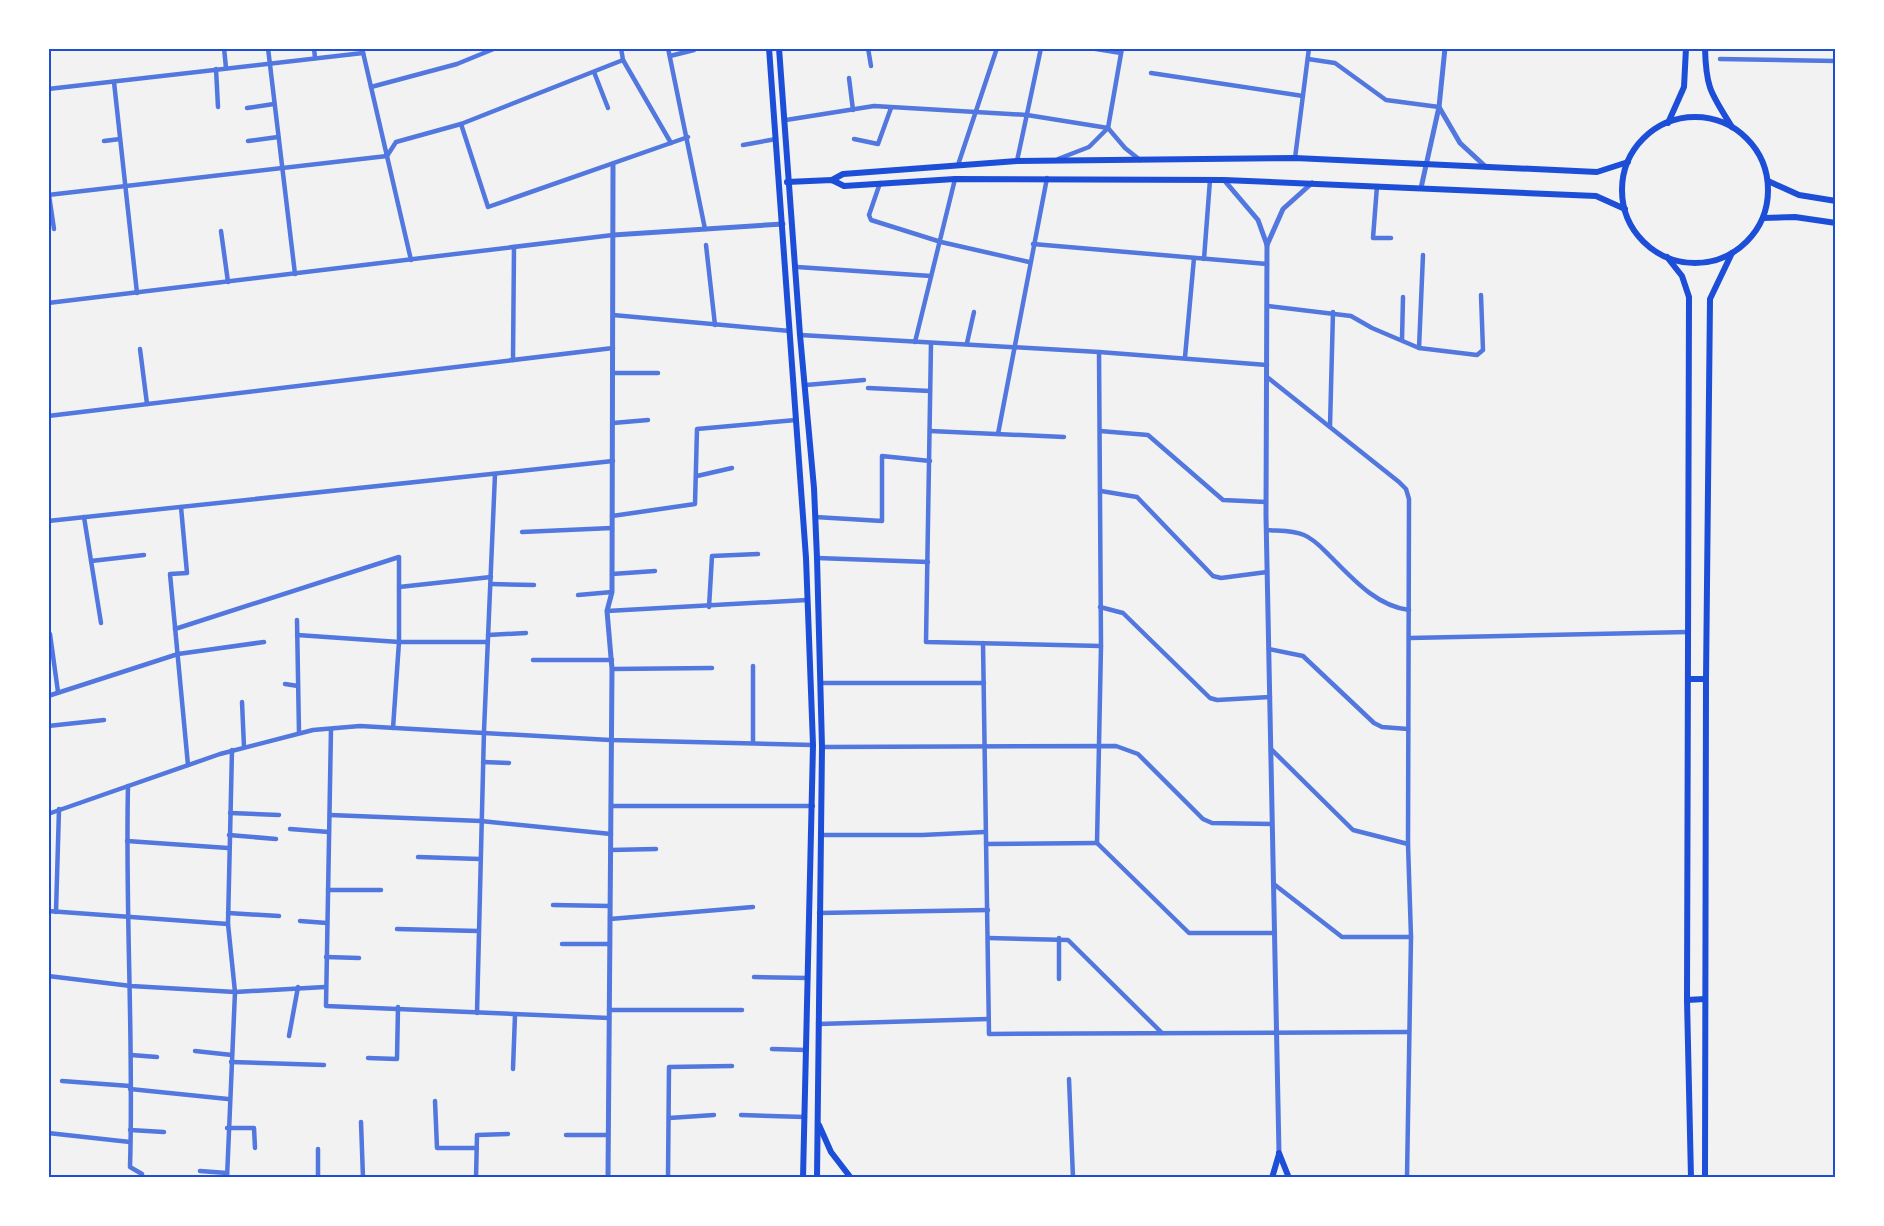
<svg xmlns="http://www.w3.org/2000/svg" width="1884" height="1226" viewBox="0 0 1884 1226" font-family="'Fira Sans Condensed',sans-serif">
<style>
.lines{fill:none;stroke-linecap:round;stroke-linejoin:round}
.minor{stroke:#5277de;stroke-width:4.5}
.tertiary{stroke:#5277de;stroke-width:5}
.secondary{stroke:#1d4ed8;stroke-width:6}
.neatline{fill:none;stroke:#1d4ed8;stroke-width:2}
</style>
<rect width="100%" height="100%" fill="#f2f2f2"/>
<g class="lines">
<!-- minor -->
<g class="minor">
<path d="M224,48L226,68"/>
<path d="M268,48L295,274"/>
<path d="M314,48L315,58"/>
<path d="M362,48L411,260"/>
<path d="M621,48L623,60L671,143"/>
<path d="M668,48L705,229"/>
<path d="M868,48L871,66"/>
<path d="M1090,48L1121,53"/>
<path d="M670,56L694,50"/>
<path d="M1308,59L1335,63L1386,100L1439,107"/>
<path d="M1720,59L1836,61"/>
<path d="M216,69L218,107"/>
<path d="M594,72L608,108"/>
<path d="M1151,73L1303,96"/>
<path d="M849,78L853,110"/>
<path d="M114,82L137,293"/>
<path d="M371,87L457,64L496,48"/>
<path d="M48,89L363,53"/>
<path d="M247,108L274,104"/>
<path d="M786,120L874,106L1027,115L1108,128"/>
<path d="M461,124L488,207L688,137"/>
<path d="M1108,128L1125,148L1140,160"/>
<path d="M854,139L878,144L891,108"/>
<path d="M104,141L120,139"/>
<path d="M248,141L278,137"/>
<path d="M743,145L776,139"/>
<path d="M1295,158L1309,48"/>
<path d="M1058,159L1089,147L1108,128L1122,48"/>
<path d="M1017,161L1041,48"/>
<path d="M958,165L997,48"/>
<path d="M880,183L869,215L871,220L941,242L1029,262"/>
<path d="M1377,186L1373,238H1391"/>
<path d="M48,195L387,156L396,142L461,124L623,60"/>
<path d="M49,195L54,229"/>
<path d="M221,231L228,282"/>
<path d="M1033,244L1267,264"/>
<path d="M706,245L715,325"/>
<path d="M1204,259L1210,180"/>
<path d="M797,267L931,276"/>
<path d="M48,303L613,235"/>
<path d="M1267,306L1351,316L1372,328L1419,348L1477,355L1483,350L1481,295"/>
<path d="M613,315L790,331"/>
<path d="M800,335L1099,352L1267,365"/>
<path d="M1402,340L1403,297"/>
<path d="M915,342L955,179"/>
<path d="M931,343L926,642L1101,646"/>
<path d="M967,343L974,312"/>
<path d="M1419,348L1423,255"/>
<path d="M140,349L147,404"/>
<path d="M1185,357L1194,258"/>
<path d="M513,360L514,247"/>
<path d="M613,373H658"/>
<path d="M1267,377L1399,482L1406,489L1409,499L1408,844L1411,937L1407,1178"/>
<path d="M806,385L864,380"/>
<path d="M868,388L930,391"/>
<path d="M48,416L613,348"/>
<path d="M613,423L648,420"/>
<path d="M1330,426L1333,312"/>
<path d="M930,431L1064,437"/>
<path d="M1100,431L1148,435L1223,500L1266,502"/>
<path d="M998,434L1047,178"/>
<path d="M697,476L732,468"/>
<path d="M1101,491L1137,497L1213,576L1221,578L1267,572"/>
<path d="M181,507L187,573L170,574L188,765"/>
<path d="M612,516L695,504L697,429L796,420"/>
<path d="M84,517L101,623"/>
<path d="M815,517L882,521V456L930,461"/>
<path d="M48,521L613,461"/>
<path d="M1267,530C1278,531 1293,530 1304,535C1314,539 1322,548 1329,555C1352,578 1376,606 1409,610"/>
<path d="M522,532L612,528"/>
<path d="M817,558L928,562"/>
<path d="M91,561L144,555"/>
<path d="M612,574L655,571"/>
<path d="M491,584L534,585"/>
<path d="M399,587L491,577"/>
<path d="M578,595L612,592"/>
<path d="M709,607L712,556L758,554"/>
<path d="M1100,607L1123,613L1210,698L1217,700L1270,697"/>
<path d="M607,611L807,600"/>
<path d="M297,620L299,733"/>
<path d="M175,629L399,557V642L393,728"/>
<path d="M50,634L58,692"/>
<path d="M297,635L399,642H488"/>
<path d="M488,635L526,633"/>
<path d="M1410,638L1688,632"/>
<path d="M983,643L989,1034L1408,1032"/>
<path d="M1269,649L1303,656L1374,723L1382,727L1408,729"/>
<path d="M533,660H612"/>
<path d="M753,666V742"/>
<path d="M612,669L712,668"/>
<path d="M821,683H984"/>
<path d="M285,684L298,686"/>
<path d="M48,696L178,654L264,642"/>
<path d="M242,702L244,747"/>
<path d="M48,726L104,720"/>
<path d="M331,729L326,1006L609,1018"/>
<path d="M822,747L1116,746L1138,754L1203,819L1212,823L1272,824"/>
<path d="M1271,749L1353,830L1408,844"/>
<path d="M483,762L509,763"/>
<path d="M128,786C125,913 134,1040 130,1167L142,1174V1178"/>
<path d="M611,806H813"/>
<path d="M230,813L279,815"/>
<path d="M48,814L220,754L313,730L360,726L610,740L813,745"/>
<path d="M330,815L481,821L611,834"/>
<path d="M290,829L329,832"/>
<path d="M229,835L276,839"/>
<path d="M821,835H922L985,832"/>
<path d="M127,841L228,848"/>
<path d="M1097,843L1101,646L1099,352"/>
<path d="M1097,843L1189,933H1275"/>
<path d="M986,844L1097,843"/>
<path d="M611,850L656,849"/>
<path d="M418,857L480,859"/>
<path d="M1275,885L1342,937H1411"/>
<path d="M328,890H381"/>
<path d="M553,905L610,906"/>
<path d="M48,911L228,924"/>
<path d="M56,912L59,809"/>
<path d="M228,913L279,916"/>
<path d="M819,913L988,910"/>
<path d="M610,919L753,907"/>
<path d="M300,921L327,923"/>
<path d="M397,929L478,931"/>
<path d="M988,938L1068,940L1162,1033"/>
<path d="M1059,938V979"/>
<path d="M562,944H610"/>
<path d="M326,957L359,958"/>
<path d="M48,976L131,986L235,992L325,987"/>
<path d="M754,977L808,978"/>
<path d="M609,1010H742"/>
<path d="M477,1013L484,731L495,474"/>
<path d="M818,1024L988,1019"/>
<path d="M289,1036L298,987"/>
<path d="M772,1049L806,1050"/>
<path d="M195,1051L232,1055"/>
<path d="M131,1055L157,1057"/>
<path d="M368,1058L397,1059L398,1007"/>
<path d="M231,1062L324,1065"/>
<path d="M513,1069L515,1015"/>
<path d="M1069,1079L1073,1178"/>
<path d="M62,1081L130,1086"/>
<path d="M130,1089L228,1099"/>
<path d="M435,1101L437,1148H477"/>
<path d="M741,1115L805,1117"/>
<path d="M669,1118L714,1115"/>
<path d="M361,1122L363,1178"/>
<path d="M227,1128H254L255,1148"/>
<path d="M130,1130L164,1132"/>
<path d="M48,1133L130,1142"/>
<path d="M566,1135H608"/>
<path d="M200,1171L227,1173"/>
<path d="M227,1178L235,992L228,924L232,750"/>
<path d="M318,1178V1149"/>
<path d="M476,1178L477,1135L508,1134"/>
<path d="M668,1178L669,1067L732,1066"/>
</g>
<!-- tertiary -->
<g class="tertiary">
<path d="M1439,107L1460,143L1486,167"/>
<path d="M1224,180L1258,220L1267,245L1266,516L1279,1153"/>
<path d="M1421,188L1439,107L1445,48"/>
<path d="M613,235L783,224"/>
<path d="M1267,245L1283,209L1312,183"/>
<path d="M608,1178L612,669L607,611L612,592L613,165"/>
</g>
<!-- secondary -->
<g class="secondary">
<path d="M769,48L806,558L813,745L803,1178"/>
<path d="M779,48L800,335L814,488L817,558L822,747L817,1178"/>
<path d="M1705,48C1706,89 1711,93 1732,127"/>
<circle cx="1695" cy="190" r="73"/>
<path d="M1668,123L1684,87L1686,48"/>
<path d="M832,180L843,174L1017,161L1295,158L1597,172L1628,162"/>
<path d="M1768,181L1799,195L1836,201"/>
<path d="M787,182L832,180L844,186L955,179L1224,180L1596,196L1625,209"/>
<path d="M1763,218L1795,217L1836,223"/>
<path d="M1667,257L1682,276L1689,297L1687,1000L1691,1178"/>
<path d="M1688,679H1706"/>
<path d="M1687,1000L1705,999"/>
<path d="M819,1125L831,1152L851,1178"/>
<path d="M1279,1153L1289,1178"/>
<path d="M1272,1178L1279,1154"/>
<path d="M1705,1178L1706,679L1710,299L1732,253"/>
</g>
</g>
<!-- border -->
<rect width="1884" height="1226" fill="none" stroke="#ffffff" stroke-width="99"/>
<rect x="50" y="50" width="1784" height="1126" class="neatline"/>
</svg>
